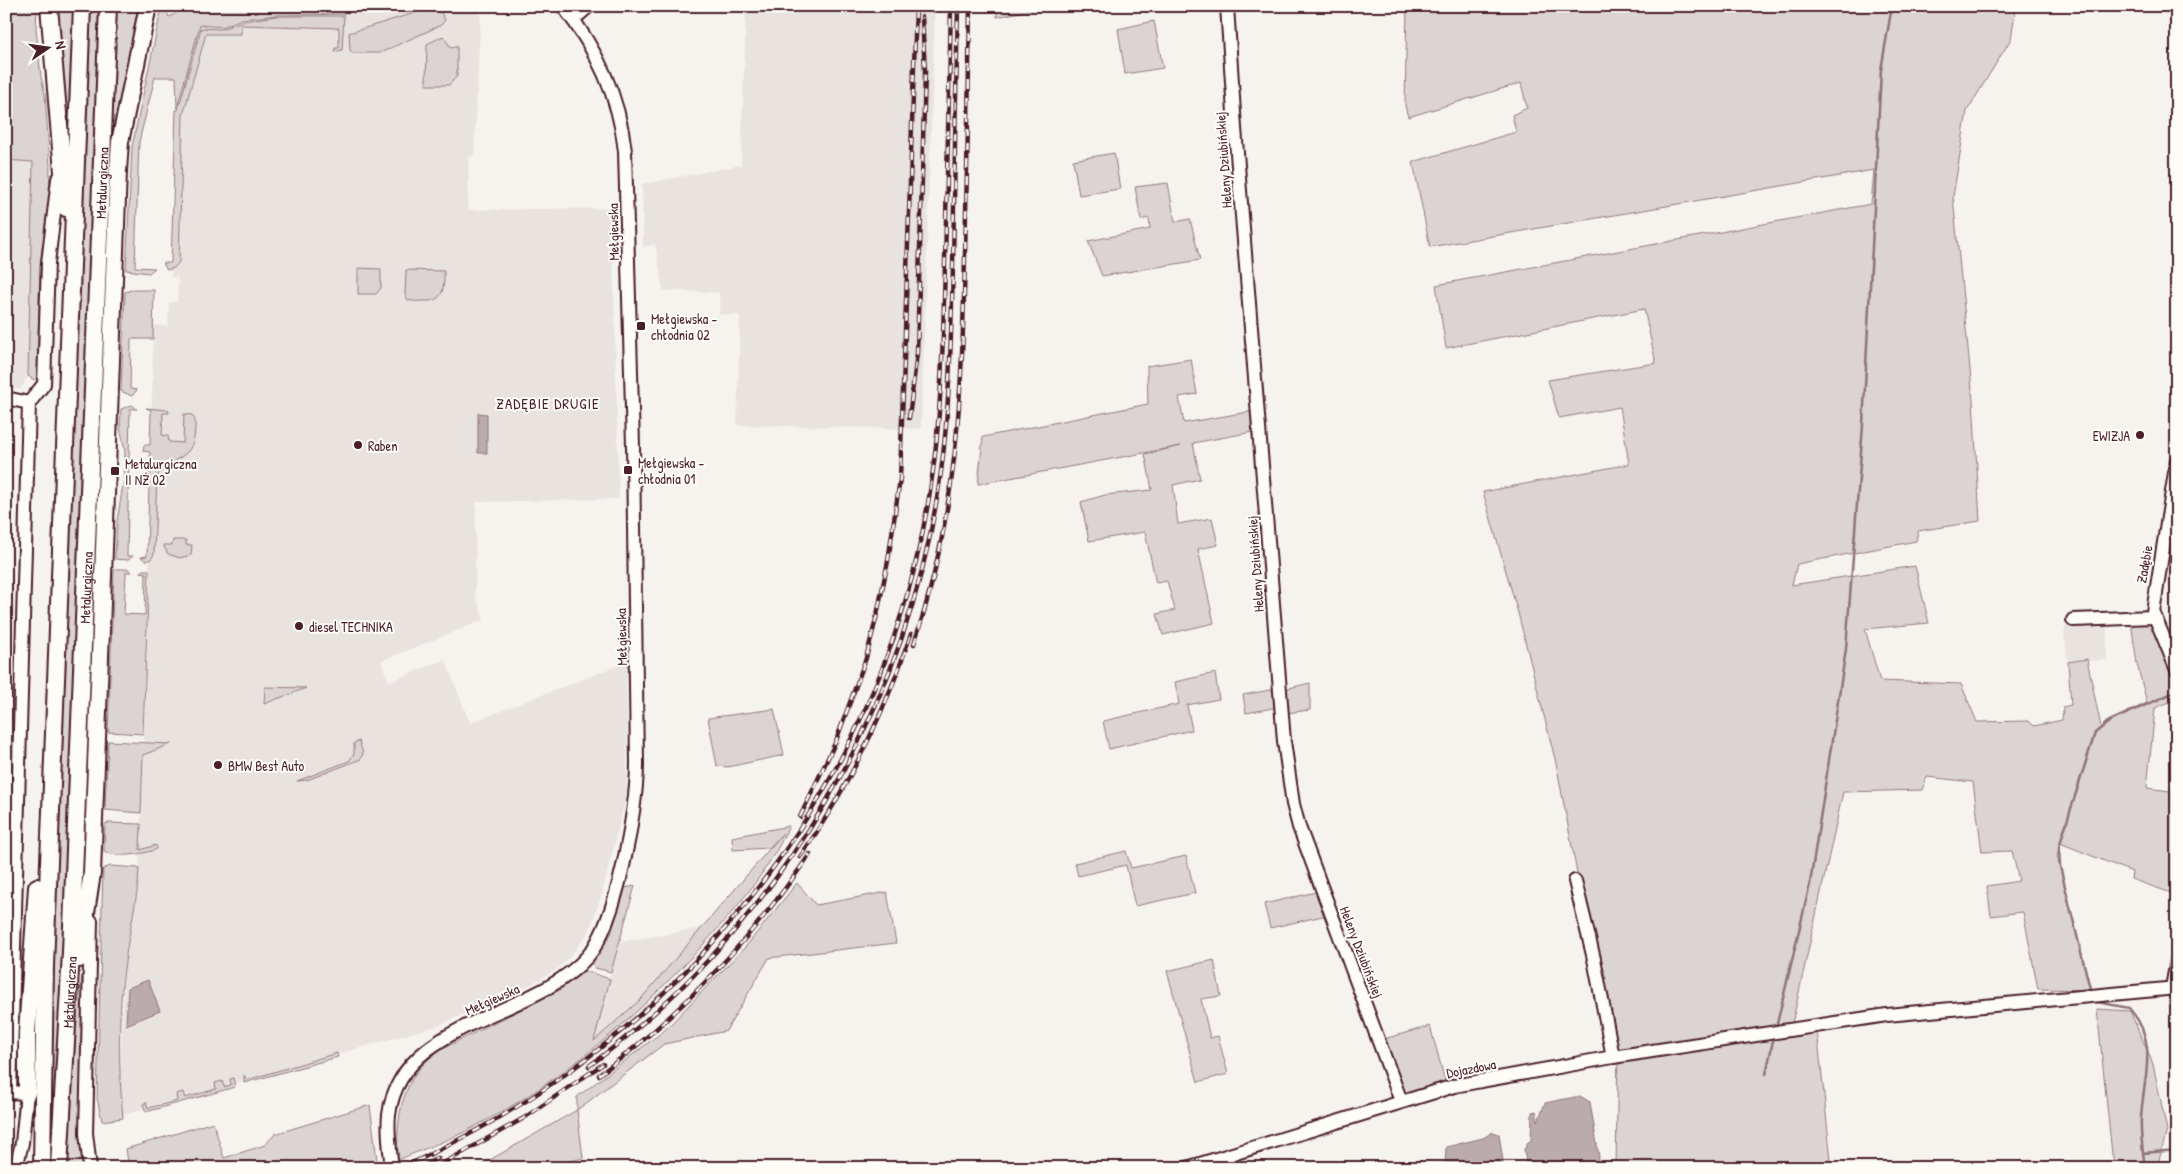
<svg xmlns="http://www.w3.org/2000/svg" width="2183" height="1174" viewBox="0 0 2183 1174" font-family="'Patrick Hand',sans-serif">
<style>
.built{fill:#e9e3e0}
.green{fill:#dcd4d2;stroke:#937a7e}
.water{fill:#bbabac;stroke:#8e7378}
.lines{fill:none;stroke-linecap:round;stroke-linejoin:round}
.stream{stroke:#8e7378;stroke-width:2.5}
.minor-casing{stroke:#4a1f2b;stroke-width:16}
.major-casing{stroke:#4a1f2b;stroke-width:20}
.minor{stroke:#fdfcf7;stroke-width:12}
.major{stroke:#fdfcf7;stroke-width:16}
.rail-casing{stroke:#4a1f2b;stroke-width:4.5}
.rail{stroke:#fdfcf7;stroke-width:2.5;stroke-dasharray:8;stroke-linecap:butt}
.poi-dot{fill:#4a1f2b;stroke:#fdfcf7;stroke-width:2}
.labels{text-anchor:middle;dominant-baseline:central;stroke-width:4;stroke-linejoin:round;paint-order:stroke}
.street-label{font-size:14px;fill:#4a1f2b;stroke:#fdfcf7}
.poi-label{font-size:14px;fill:#4a1f2b;stroke:#fdfcf7;text-anchor:start}
.neighbourhood-label{font-size:15px;letter-spacing:1px;fill:#4a1f2b;stroke:#fdfcf7}
</style>
<rect width="100%" height="100%" fill="#f6f3ef"/>
<filter id="ink" filterUnits="userSpaceOnUse"><feTurbulence type="fractalNoise" baseFrequency=".02" numOctaves="2"/><feDisplacementMap in="SourceGraphic" scale="10" xChannelSelector="R" yChannelSelector="G"/><feConvolveMatrix kernelMatrix="1 2 1 2 8 2 1 2 1" color-interpolation-filters="sRGB"/></filter>
<g filter="url(#ink)">
<!-- built -->
<g class="built">
<path d="M267,6H481L474,156L469,157L468,210L612,208L619,499L476,502L475,594L484,620L381,661L389,682L445,659L470,723L627,662V793L602,894L589,931L575,951L559,968L534,983L437,1026L123,1115L119,1084L125,963L138,888L140,851L149,587L153,325L168,326L169,302H177L178,277H171L176,106L199,24Z"/>
<path d="M746,6H935L921,429L737,425L740,315H719V293L663,290L655,244L643,247L642,184L741,165Z"/>
<path d="M6,160L33,161L28,376L21,389L6,388Z"/>
<path d="M2107,621V660L2068,662L2064,633L2066,624Z"/>
<path d="M702,928L641,999L593,1042L619,942Z"/>
</g>
<!-- green -->
<g class="green">
<path d="M6,6H37L36,28L41,77L45,94L50,166L49,198L40,265L37,377L34,380L28,376L33,162L6,160Z"/>
<path d="M54,6H75L68,204Z"/>
<path d="M89,6H103L78,695L52,1168H46L55,811Z"/>
<path d="M114,6H138L119,107L113,162L86,852L76,960Z"/>
<path d="M162,6H173L167,12L169,17L190,6H344V14L276,15L242,19L222,27L200,25L177,108L176,77H155L139,142L135,267L155,268L149,273L126,270L132,147Z"/>
<path d="M437,6L445,20L441,25L380,53H352L350,50L349,33Z"/>
<path d="M997,6H1049L997,17Z"/>
<path d="M1407,6H2016L2011,39L1967,111L1953,197L1973,400L1980,521L1918,531L1916,541L1797,564L1792,585L1915,566L1929,623L1865,629L1880,681L1961,684L1977,722L2029,721L2034,726L2062,720L2063,707L2071,705L2068,662L2087,659L2101,727L2106,722L2147,703L2137,664L2131,622L2154,623L2177,684V699L2155,708L2147,788L2177,792V895L2131,879L2132,872L2060,843L2057,856L2091,990L2038,989L2023,912L1991,916L1987,886L2019,881L2012,851L1982,852L1973,782L1927,777L1922,790L1843,792L1792,1024L1817,1030L1831,1160L1782,1168H1616L1618,1049L1581,894L1556,763L1518,613L1483,492L1629,464L1620,407L1559,418L1548,380L1656,363L1644,309L1446,348L1436,285L1871,204L1874,170L1430,247L1413,162L1516,132L1512,115L1527,108L1521,83L1408,117L1405,106Z"/>
<path d="M276,16H344L342,50L335,52V48H339V28L241,25V34H206L183,115L179,262L174,268L167,270L163,263H171L176,110H178L201,28L221,29L243,21Z"/>
<path d="M1154,21L1163,68L1125,74L1118,29Z"/>
<path d="M443,36L451,48L457,46V76L449,85H426L427,44Z"/>
<path d="M1114,153L1120,189L1079,195L1073,160Z"/>
<path d="M1168,183L1175,222L1190,219L1200,260L1102,276L1088,241L1150,229L1149,218L1141,220L1135,187Z"/>
<path d="M358,268L381,269V288L376,294H358Z"/>
<path d="M406,270L444,271C444,287 445,302 424,301C419,301 414,302 408,300L405,295Z"/>
<path d="M132,290H154L153,339H131L130,389L137,390L132,396L121,391L125,292Z"/>
<path d="M1191,359L1197,394L1179,397L1184,423L1254,411L1258,431L1193,443L1200,479L1173,485L1178,524L1212,518L1218,545L1198,549L1214,623L1163,635L1157,614L1175,610L1167,581L1156,583L1145,532L1089,541L1081,502L1105,495L1152,490L1145,454L1181,446L978,484L983,437L1148,404L1147,366Z"/>
<path d="M132,405L137,409H130L127,556H133L128,560L115,559L117,522L124,478L125,451L120,427L121,409Z"/>
<path d="M146,408L168,410L169,413H163L162,435L168,436L169,442L183,443L184,414L192,415C196,419 195,424 195,429C194,464 169,454 157,477L154,554L151,559L146,561L141,557L147,556L150,452L143,451L144,445H150L151,410Z"/>
<path d="M173,540H186V545H192L191,555L180,558L168,554L163,545H172Z"/>
<path d="M118,569H128L132,572H126L124,614L145,615L146,573L140,572L143,570H149L143,734L108,732L114,570Z"/>
<path d="M1215,673L1219,699L1187,705L1192,730L1109,749L1103,721L1179,704L1175,682Z"/>
<path d="M1310,683V710L1286,713L1285,689Z"/>
<path d="M265,687L306,688L264,704Z"/>
<path d="M1275,689L1278,707L1246,713L1243,695Z"/>
<path d="M774,709L784,755L728,767L717,766L708,718Z"/>
<path d="M108,741L171,744L143,755L141,813L105,810Z"/>
<path d="M359,741L363,753L361,759L307,780L297,781L349,761L354,754V743Z"/>
<path d="M108,823L141,824L140,850L156,845L157,849C144,854 116,859 104,851L105,824Z"/>
<path d="M789,826C769,871 734,911 701,947C632,1021 564,1080 474,1127C450,1140 423,1149 398,1160C396,1116 401,1077 440,1050L558,991L585,971L610,979L594,1041L641,999L783,833L769,848L733,850L732,837Z"/>
<path d="M1126,851L1131,868L1186,856L1195,893L1135,906L1126,865L1078,876L1075,863Z"/>
<path d="M110,866L139,868C138,900 129,930 125,962C118,1012 118,1067 123,1118L102,1121L97,1098L103,869Z"/>
<path d="M797,883L816,905L887,892L896,943L769,958L726,1031L664,1044L577,1110L583,1158L563,1163V1168H476L577,1110V1097L665,1030L747,945Z"/>
<path d="M635,886L611,972L595,968L592,963L611,934L625,888Z"/>
<path d="M1316,892L1327,915L1270,928L1264,904Z"/>
<path d="M86,947L80,1109L82,1147L86,1168H66L78,1007Z"/>
<path d="M1214,960L1221,996L1201,999L1210,1038L1218,1036L1228,1074L1198,1082L1167,971Z"/>
<path d="M2097,1009L2130,1011L2153,1064L2167,1130L2157,1168H2116L2112,1154Z"/>
<path d="M1430,1026L1446,1084L1415,1093H1407L1401,1087L1384,1039Z"/>
<path d="M337,1053L338,1057L244,1083V1075L247,1080Z"/>
<path d="M233,1078L235,1087L146,1112L143,1104L146,1102L148,1108L177,1101L176,1094L183,1092L185,1098L216,1089L215,1083L222,1081L224,1087L231,1085L230,1079Z"/>
<path d="M370,1105L378,1168H129L126,1149L213,1122L224,1158L265,1145L275,1134Z"/>
</g>
<!-- water -->
<g class="water">
<path d="M478,413L487,414V453H478Z"/>
<path d="M148,980L160,1011L126,1025L128,988Z"/>
<path d="M1580,1096L1590,1102L1599,1157L1595,1168H1527L1524,1150L1528,1142L1531,1141L1532,1112L1536,1111L1538,1121L1545,1103Z"/>
<path d="M1493,1132L1499,1134L1504,1168H1445L1446,1147L1483,1138Z"/>
</g>
<g class="lines">
<!-- stream -->
<g class="stream">
<path d="M2091,993L2060,866L2059,848L2062,837L2095,733L2110,721L2177,691"/>
<path d="M2092,1001L2129,1008C2160,1043 2143,1077 2141,1118C2140,1135 2143,1151 2145,1168"/>
<path d="M1776,1028L1810,884L1846,649L1863,425L1881,70L1892,6"/>
<path d="M1766,1074L1774,1036"/>
<path d="M2143,1153L2177,1150"/>
</g>
<!-- minor casing -->
<g class="minor-casing">
<g id="minor">
<path d="M1227,6L1235,128L1284,741L1293,804L1299,827L1401,1101"/>
<path d="M574,19L589,6"/>
<path d="M6,398L29,403"/>
<path d="M2177,460L2153,612L2177,670"/>
<path d="M2073,620L2154,617"/>
<path d="M1575,881L1594,959L1613,1057"/>
<path d="M2172,988L2177,960"/>
<path d="M6,1092L27,1093L22,1143L16,1168"/>
<path d="M10,1093L29,403L44,384L48,263L58,179"/>
<path d="M90,1168L86,1133L91,921"/>
<path d="M392,1168C390,1150 387,1133 389,1115C400,1019 534,1019 588,956C617,922 637,810 637,764L633,446L625,151C619,96 597,50 563,6"/>
<path d="M1187,1168L1454,1086L1613,1057L1887,1015L2177,988"/>
</g>
</g>
<!-- major casing -->
<g class="major-casing">
<g id="major">
<path d="M49,6L66,208"/>
<path d="M79,959L92,873L118,171L120,142L148,6"/>
<path d="M27,1093V1033L37,887"/>
<path d="M42,1168L45,966L82,6"/>
<path id="s1" d="M59,1168L71,952L108,6"/>
</g>
</g>
<!-- minor -->
<use href="#minor" class="minor"/>
<!-- major -->
<use href="#major" class="major"/>
<!-- rail casing -->
<g class="rail-casing">
<g id="rail">
<path d="M909,418L917,353L925,71L922,17"/>
<path d="M914,644C958,513 962,391 965,256C967,173 969,89 970,6"/>
<path d="M800,817L836,741L866,658L877,615L888,561L900,479L916,6"/>
<path d="M800,857C848,788 885,713 911,634"/>
<path d="M589,1066C780,925 909,707 941,472C950,404 951,335 953,266C954,179 956,93 958,6"/>
<path d="M599,1075C682,1014 752,938 810,854"/>
<path d="M402,1168C452,1144 501,1119 547,1087C748,951 893,732 930,491C942,416 943,339 945,263C947,177 949,92 951,6"/>
<path d="M420,1168L438,1158"/>
<path d="M435,1168L524,1118L603,1064"/>
</g>
</g>
<!-- rail -->
<use href="#rail" class="rail"/>
</g>
</g>
<!-- markers -->
<g class="poi-dot">
<rect x="636" y="321" width="10" height="10" rx="2.5"/>
<circle cx="2140" cy="435" r="5"/>
<circle cx="358" cy="445" r="5"/>
<rect x="623" y="465" width="10" height="10" rx="2.5"/>
<rect x="110" y="466" width="10" height="10" rx="2.5"/>
<circle cx="299" cy="626" r="5"/>
<circle cx="218" cy="765" r="5"/>
</g>
<g class="labels">
<!-- street labels -->
<g class="street-label">
<text transform="translate(1223 160) rotate(-94)">Heleny Dziubińskiej</text>
<text stroke="none"><textPath href="#s1" startOffset="986">Metalurgiczna</textPath></text>
<text transform="translate(613 232) rotate(-91)">Mełgiewska</text>
<text transform="translate(1255 564) rotate(-94)">Heleny Dziubińskiej</text>
<text transform="translate(2144 564) rotate(-80)">Zadębie</text>
<text stroke="none"><textPath href="#s1" startOffset="581">Metalurgiczna</textPath></text>
<text transform="translate(621 637) rotate(-91)">Mełgiewska</text>
<text transform="translate(1362 952) rotate(69)">Heleny Dziubińskiej</text>
<text stroke="none"><textPath href="#s1" startOffset="176">Metalurgiczna</textPath></text>
<text transform="translate(492 999) rotate(-24)">Mełgiewska</text>
<text transform="translate(1471 1068) rotate(-11)">Dojazdowa</text>
</g>
<!-- poi labels -->
<g class="poi-label">
<text x="651" y="318">Mełgiewska -<tspan x="651" dy="16">chłodnia 02</tspan></text>
<text x="2130" y="435" text-anchor="end">EWIZJA</text>
<text x="368" y="445">Raben</text>
<text x="638" y="462">Mełgiewska -<tspan x="638" dy="16">chłodnia 01</tspan></text>
<text x="125" y="463">Metalurgiczna<tspan x="125" dy="16">II NŻ 02</tspan></text>
<text x="309" y="626">diesel TECHNIKA</text>
<text x="228" y="765">BMW Best Auto</text>
</g>
<!-- neighbourhood labels -->
<g class="neighbourhood-label">
<text x="548" y="403">ZADĘBIE DRUGIE</text>
</g>
</g>
<!-- margin -->
<rect width="2183" height="1174" fill="none" stroke="#fdfcf7" stroke-width="25"/>
<rect x="12" y="12" width="2158" height="1149" fill="none" stroke="#4a1f2b" stroke-width="2" filter="url(#ink)"/>
<!-- north arrow -->
<g transform="translate(48 48) rotate(77)" stroke="#fdfcf7" stroke-width="4" paint-order="stroke">
<path d="M0-4L9 19L0 12L-9 19Z" fill="#4a1f2b"/>
<text y="-8" font-size="14" font-weight="bold" text-anchor="middle" fill="#4a1f2b">N</text>
</g>
</svg>
